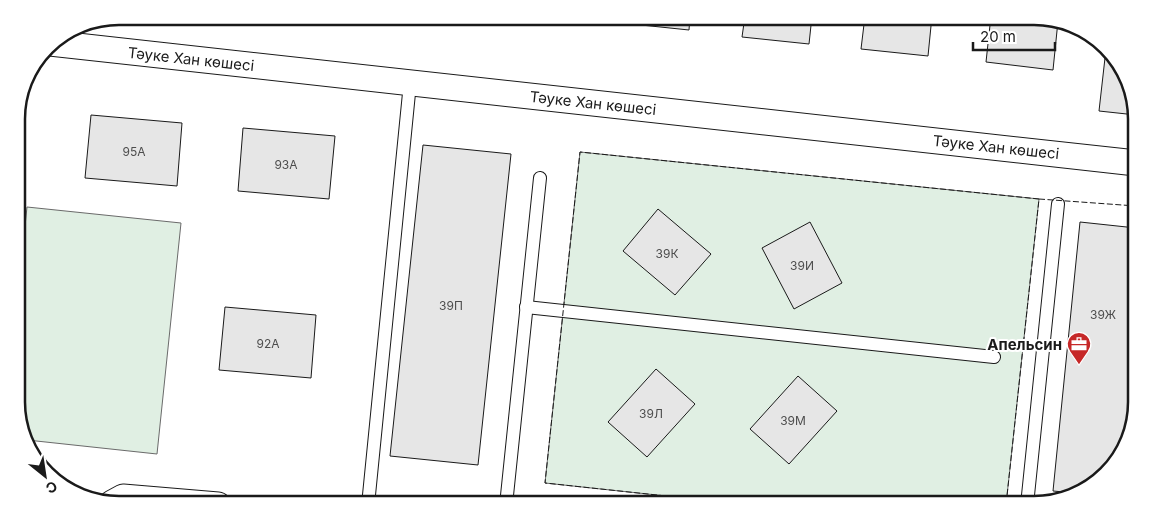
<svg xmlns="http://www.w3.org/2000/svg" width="1153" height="521" viewBox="0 0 1153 521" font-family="Inter,sans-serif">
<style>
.green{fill:#e0efe3;stroke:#6a6a6a}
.building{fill:#e6e6e6;stroke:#1a1a1a}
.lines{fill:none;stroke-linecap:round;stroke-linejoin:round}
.lane-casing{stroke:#1a1a1a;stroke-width:14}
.street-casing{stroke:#1a1a1a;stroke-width:27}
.lane{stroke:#fff;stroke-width:12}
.street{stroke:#fff;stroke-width:25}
.fence{stroke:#1a1a1a;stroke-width:1;stroke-dasharray:6 2.5;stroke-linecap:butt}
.labels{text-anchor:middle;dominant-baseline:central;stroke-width:4;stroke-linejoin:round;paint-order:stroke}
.number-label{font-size:12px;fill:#4d4d4d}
.street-label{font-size:15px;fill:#1a1a1a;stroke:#fff}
.poi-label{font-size:15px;font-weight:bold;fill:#1a1a1a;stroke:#fff;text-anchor:end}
.rim{fill:none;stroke:#1a1a1a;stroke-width:2.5}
</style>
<rect width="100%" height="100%" fill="#fff"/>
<!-- green -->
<g class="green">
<path d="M580,152L1039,199L1006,505H750L545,483Z"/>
<path d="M27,207L181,223L157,454L27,440L17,416V302Z"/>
</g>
<!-- building -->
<g class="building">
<path d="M623,16H690L689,30L622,23Z"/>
<path d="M745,16H812L809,44L742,37Z"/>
<path d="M865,16H932L928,56L861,49Z"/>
<path d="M991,16H1034L1058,21L1053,70L986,62Z"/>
<path d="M1106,49L1115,56L1136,105V115L1099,111Z"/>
<path d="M91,115L182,123L177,186L85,178Z"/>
<path d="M243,128L335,136L329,199L238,191Z"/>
<path d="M423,145L511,154L478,465L390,456Z"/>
<path d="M17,208L22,209L17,260Z"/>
<path d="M658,209L711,254L675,295L623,251Z"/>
<path d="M810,222L842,283L794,309L762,248Z"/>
<path d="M1080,222L1136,228L1137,400H1131L1127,444L1091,487L1075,493L1053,491Z"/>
<path d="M225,307L316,315L311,378L219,370Z"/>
<path d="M656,369L695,404L647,457L608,422Z"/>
<path d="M798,376L837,411L789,464L750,429Z"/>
</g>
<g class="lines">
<!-- lane casing -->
<g class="lane-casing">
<g id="lane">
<path d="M526,307L994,357"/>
<path d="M368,505L410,83"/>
<path d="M506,505L540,178"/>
<path d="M1027,505L1058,204"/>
</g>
</g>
<!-- street casing -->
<g class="street-casing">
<g id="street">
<path d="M50,43L1136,163"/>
<path d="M112,503L123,497L218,505"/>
</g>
</g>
<!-- lane -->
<use href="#lane" class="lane"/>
<!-- street -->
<use href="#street" class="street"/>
<!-- fence -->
<g class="fence">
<path d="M1039,199L1136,206"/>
<path d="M750,505L545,483L580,152L1039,199L1006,505"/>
</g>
</g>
<!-- icons -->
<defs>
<g id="office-pin" transform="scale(1.25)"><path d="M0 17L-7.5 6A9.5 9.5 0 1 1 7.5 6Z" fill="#c62828" stroke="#fff"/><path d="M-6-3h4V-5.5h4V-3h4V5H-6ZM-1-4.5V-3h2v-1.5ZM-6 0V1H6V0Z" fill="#fff"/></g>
</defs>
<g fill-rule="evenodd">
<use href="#office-pin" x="1079" y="344"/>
</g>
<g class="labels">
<!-- number labels -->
<g class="number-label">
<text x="134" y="151">95А</text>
<text x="286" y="164">93А</text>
<text x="667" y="253">39К</text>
<text x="802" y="265">39И</text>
<text x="451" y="305">39П</text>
<text x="1103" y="314">39Ж</text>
<text x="268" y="343">92А</text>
<text x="651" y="413">39Л</text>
<text x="793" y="420">39М</text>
</g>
<!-- street labels -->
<g class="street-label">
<text transform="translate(191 59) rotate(6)">Тәуке Хан көшесі</text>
<text transform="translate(593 103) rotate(6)">Тәуке Хан көшесі</text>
<text transform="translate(996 147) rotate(6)">Тәуке Хан көшесі</text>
</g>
<!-- poi labels -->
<g class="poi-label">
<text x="1062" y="344">Апельсин</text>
</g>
</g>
<!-- crop -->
<path d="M0 0H1153V521H0ZM119 25H1034A94 94 0 0 1 1128 119V402A94 94 0 0 1 1034 496H119A94 94 0 0 1 25 402V119A94 94 0 0 1 119 25Z" fill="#fff" fill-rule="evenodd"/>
<path class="rim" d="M119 25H1034A94 94 0 0 1 1128 119V402A94 94 0 0 1 1034 496H119A94 94 0 0 1 25 402V119A94 94 0 0 1 119 25Z"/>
<!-- north arrow -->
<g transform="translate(45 476) rotate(150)" stroke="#ffffff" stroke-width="4" paint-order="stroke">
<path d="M0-4L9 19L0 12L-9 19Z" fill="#1a1a1a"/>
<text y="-8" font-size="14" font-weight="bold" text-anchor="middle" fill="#1a1a1a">С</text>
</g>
<!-- scale -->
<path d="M973 42v8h82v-8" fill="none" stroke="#1a1a1a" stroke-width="2.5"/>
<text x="980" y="42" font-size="15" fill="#1a1a1a" stroke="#ffffff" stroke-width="4" paint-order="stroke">20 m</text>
</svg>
